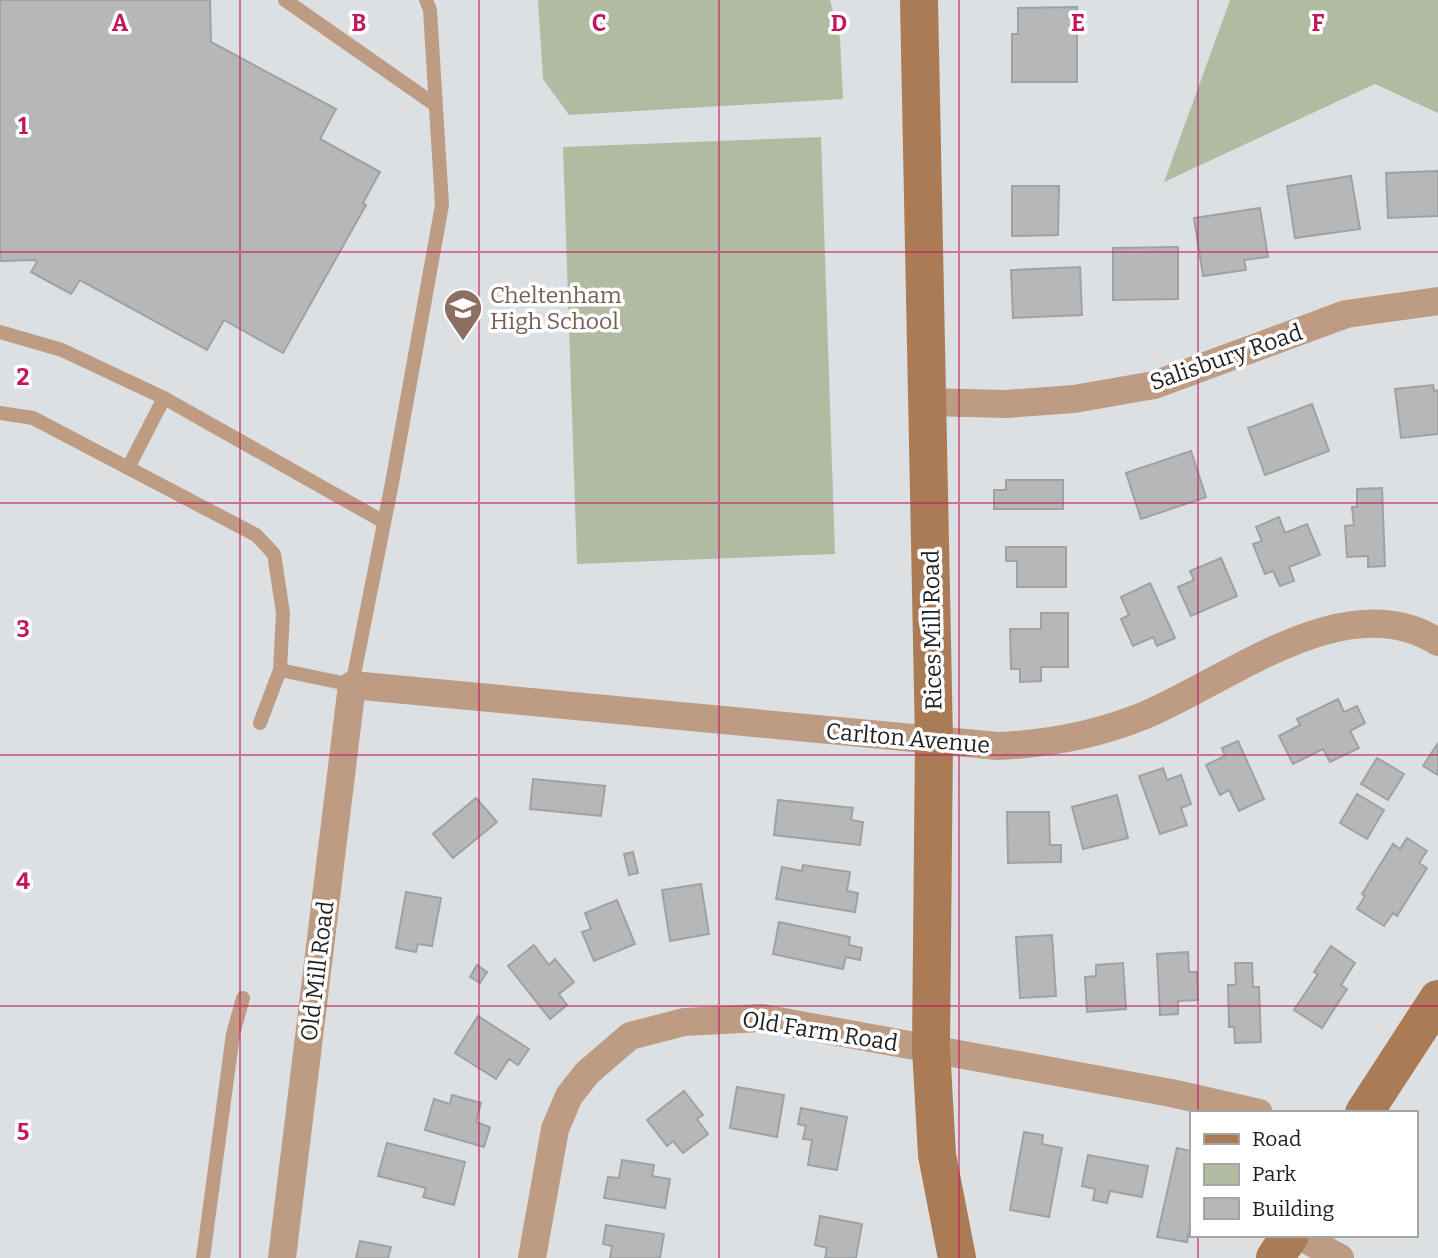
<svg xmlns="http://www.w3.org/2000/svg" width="1438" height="1258" viewBox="0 0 1438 1258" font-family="Bitter,serif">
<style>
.green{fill:#b2baa2}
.building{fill:#b5b7b9;stroke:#9fa1a3;stroke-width:2}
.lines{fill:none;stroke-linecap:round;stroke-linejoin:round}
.lane{stroke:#bd9c83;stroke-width:14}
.street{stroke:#bd9c83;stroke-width:28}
.secondary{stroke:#ab7b55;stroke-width:38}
.grid{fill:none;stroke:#c2185b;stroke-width:2;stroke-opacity:0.55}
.labels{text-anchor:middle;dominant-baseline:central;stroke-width:7;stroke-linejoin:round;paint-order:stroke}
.education-label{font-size:23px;fill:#785e54;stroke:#fff;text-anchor:start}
.street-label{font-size:23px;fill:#1e1f1f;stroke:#fff}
.grid-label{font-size:23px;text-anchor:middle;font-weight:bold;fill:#c2185b;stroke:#fff;stroke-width:7;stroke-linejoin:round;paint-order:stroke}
</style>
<rect width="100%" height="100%" fill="#dde0e2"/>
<!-- green -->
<g class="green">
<path d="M538,0H830L840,38L843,99L569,115L543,79Z"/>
<path d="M1230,0H1438V113L1375,84L1164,182Z"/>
<path d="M821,137L835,554L577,564L563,147Z"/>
</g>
<!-- building -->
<g class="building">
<path d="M0,0H210L211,42L336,109L320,139L380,172L363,203L366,205L283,353L224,320L207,350L80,280L71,294L31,272L37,262L34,260L0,261Z"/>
<path d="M1077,7V82H1012V34H1018V8Z"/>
<path d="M1438,171V216L1388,218L1386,173Z"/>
<path d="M1351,176L1360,229L1295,238L1287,186Z"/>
<path d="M1012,186H1059L1058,235L1012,236Z"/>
<path d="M1260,208L1268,257L1244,260L1246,270L1203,276L1194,218Z"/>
<path d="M1178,247V299L1113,300V248Z"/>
<path d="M1080,267L1082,315L1013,318L1011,270Z"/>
<path d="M1433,385L1434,391L1438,390V434L1401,438L1395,389Z"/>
<path d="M1312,404L1329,451L1265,475L1248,428Z"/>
<path d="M1191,451L1206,497L1141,519L1126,473Z"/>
<path d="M1006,480H1063V509H994V490H1006Z"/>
<path d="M1382,488L1385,566L1368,567V556L1347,557L1345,526L1354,525L1352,507H1357V489Z"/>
<path d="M1279,517L1285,533L1307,524L1320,555L1289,567L1294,581L1280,586L1273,571L1265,574L1253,544L1262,541L1256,527Z"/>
<path d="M1006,547H1066V587H1017V561H1006Z"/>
<path d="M1221,558L1237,596L1191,616L1178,587L1194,580L1190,571Z"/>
<path d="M1150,583L1175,638L1157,646L1153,637L1133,646L1121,619L1129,615L1121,597Z"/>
<path d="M1041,613H1068V667H1041V681L1020,682V669H1011L1010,629H1041Z"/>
<path d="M1338,699L1344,712L1357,706L1365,723L1350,731L1359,748L1330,762L1323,749L1293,764L1279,736L1300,725L1297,719Z"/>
<path d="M1238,741L1264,799L1239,811L1229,790L1220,795L1206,765L1225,756L1222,748Z"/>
<path d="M1438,743V775L1423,766Z"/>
<path d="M1377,758L1404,774L1388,800L1361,784Z"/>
<path d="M1163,768L1167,780L1181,775L1191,804L1181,808L1187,825L1160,834L1139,776Z"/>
<path d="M533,779L605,786L601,816L530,809Z"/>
<path d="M1357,794L1384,810L1367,839L1340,823Z"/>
<path d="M1117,795L1128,838L1083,849L1072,807Z"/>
<path d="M476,798L497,822L453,858L433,834Z"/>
<path d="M778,800L853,808L851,820L863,822L860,845L774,835Z"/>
<path d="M1007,812H1049L1050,845H1061V862L1008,863Z"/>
<path d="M1407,838L1427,851L1419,863L1427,868L1397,916L1393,913L1384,926L1357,909L1365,896L1362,894L1393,844L1400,849Z"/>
<path d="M633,852L638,873L629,875L624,854Z"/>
<path d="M803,865L850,872L847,891L858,893L855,912L776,899L782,867L802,871Z"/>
<path d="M701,884L709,934L670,941L662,890Z"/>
<path d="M406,892L441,898L432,946L418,944L416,952L396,948Z"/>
<path d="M617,900L635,944L594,961L582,932L591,929L585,913Z"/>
<path d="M779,922L850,937L849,945L862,948L860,960L846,957L843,969L773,954Z"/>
<path d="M1052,935L1056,996L1020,998L1016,937Z"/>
<path d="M534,945L549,965L555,959L574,982L559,994L567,1005L550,1019L508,966Z"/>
<path d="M1331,946L1355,963L1341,985L1347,989L1322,1028L1294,1010L1318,974L1314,972Z"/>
<path d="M1188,952L1189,972H1197L1198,1000L1178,1001V1014L1160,1015L1157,954Z"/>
<path d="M1123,963L1126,1009L1087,1012L1085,977L1096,976V965Z"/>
<path d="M1235,963H1252L1253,987H1259L1261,1042L1235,1043L1234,1027H1229L1228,985H1236Z"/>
<path d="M477,965L487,972L480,983L470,977Z"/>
<path d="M478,1016L529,1049L518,1065L509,1059L496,1079L455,1053Z"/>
<path d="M737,1087L784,1095L777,1137L730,1128Z"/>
<path d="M684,1091L703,1115L697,1119L708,1134L683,1153L673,1141L667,1146L647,1120Z"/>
<path d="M452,1095L481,1103L476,1122L490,1127L484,1147L425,1130L434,1099L450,1104Z"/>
<path d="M801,1108L847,1117L837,1170L808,1165L812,1140L803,1139L806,1126L798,1124Z"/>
<path d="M1024,1132L1043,1135L1042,1144L1062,1148L1049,1217L1010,1210Z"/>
<path d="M387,1143L465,1162L454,1205L423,1197L426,1188L378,1176Z"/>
<path d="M1177,1148L1191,1151V1221L1187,1242L1157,1237Z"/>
<path d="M1088,1155L1148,1166L1142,1197L1110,1191L1107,1203L1093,1200L1095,1189L1082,1186Z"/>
<path d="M622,1160L654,1165L652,1176L670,1179L665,1208L604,1198L608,1177L619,1178Z"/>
<path d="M820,1216L862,1224L856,1258H825L827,1248L815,1245Z"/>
<path d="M606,1225L664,1234L660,1258H610L612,1246L603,1244Z"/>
<path d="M360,1241L391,1247L388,1258H356Z"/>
</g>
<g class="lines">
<!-- lane -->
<g class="lane">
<path d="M285,0L434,104"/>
<path d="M0,332L62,350L164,398L384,522"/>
<path d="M0,413L33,418L256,535L274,554L283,613L280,670L352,685L392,483L442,205L430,10L426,0"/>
<path d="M128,468L164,398"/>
<path d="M260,723L280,670"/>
<path d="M203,1258L233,1034L243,998"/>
</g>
<!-- street -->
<g class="street">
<path d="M928,402L1006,404L1074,399L1154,385L1346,314L1438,301"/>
<path d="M1298,1235L1340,1258"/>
<path d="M282,1258L352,685L998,746C1046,744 1098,734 1143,716C1228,681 1346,583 1438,642"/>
<path d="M532,1258L555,1129L569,1096L587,1073L630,1036L684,1022L762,1018L1171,1093L1259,1113"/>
</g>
<!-- secondary -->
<g class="secondary">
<path d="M919,0L934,740L931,1048L937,1155L957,1258"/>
<path d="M1364,1113L1438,999"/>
<path d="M1275,1258L1290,1235"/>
</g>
</g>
<!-- grid -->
<path class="grid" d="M240,0V1258M479,0V1258M719,0V1258M959,0V1258M1198,0V1113M0,252H1438M0,503H1438M0,755H1438M0,1006H1438M1198,1235V1258"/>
<!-- icons -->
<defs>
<g id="school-pin" transform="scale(2.0125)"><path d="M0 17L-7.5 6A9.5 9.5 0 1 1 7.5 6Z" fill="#8d6e63" stroke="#fff"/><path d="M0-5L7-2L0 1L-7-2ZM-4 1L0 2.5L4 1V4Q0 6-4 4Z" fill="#fff"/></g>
</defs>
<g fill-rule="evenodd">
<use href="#school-pin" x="463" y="308"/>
</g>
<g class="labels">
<!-- education labels -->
<g class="education-label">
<text x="490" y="295">Cheltenham<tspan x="490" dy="26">High School</tspan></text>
</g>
<!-- street labels -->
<g class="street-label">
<text transform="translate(1226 357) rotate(-19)">Salisbury Road</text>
<text transform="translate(932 630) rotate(-91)">Rices Mill Road</text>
<text transform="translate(908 738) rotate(5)">Carlton Avenue</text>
<text transform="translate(317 971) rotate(-83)">Old Mill Road</text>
<text transform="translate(820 1031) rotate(9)">Old Farm Road</text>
</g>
</g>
<g class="grid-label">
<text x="120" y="31">A</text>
<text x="359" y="31">B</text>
<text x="599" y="31">C</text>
<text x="839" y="31">D</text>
<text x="1078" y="31">E</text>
<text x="1318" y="31">F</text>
<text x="23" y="134">1</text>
<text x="23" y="385">2</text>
<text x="23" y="637">3</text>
<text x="23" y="889">4</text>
<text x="23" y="1140">5</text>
</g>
<!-- legend -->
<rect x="1190" y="1111" width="228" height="126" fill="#ffffff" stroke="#a5a5a5" stroke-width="2"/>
<rect x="1204" y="1134" width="35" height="10" fill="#ab7b55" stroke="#a5a5a5" stroke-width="2"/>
<text x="1252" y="1146" font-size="21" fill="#1e1f1f">Road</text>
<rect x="1204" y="1164" width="35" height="21" fill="#b2baa2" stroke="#a5a5a5" stroke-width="2"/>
<text x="1252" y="1181" font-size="21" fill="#1e1f1f">Park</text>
<rect x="1204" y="1198" width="35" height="21" fill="#b5b7b9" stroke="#a5a5a5" stroke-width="2"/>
<text x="1252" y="1216" font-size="21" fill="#1e1f1f">Building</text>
</svg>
